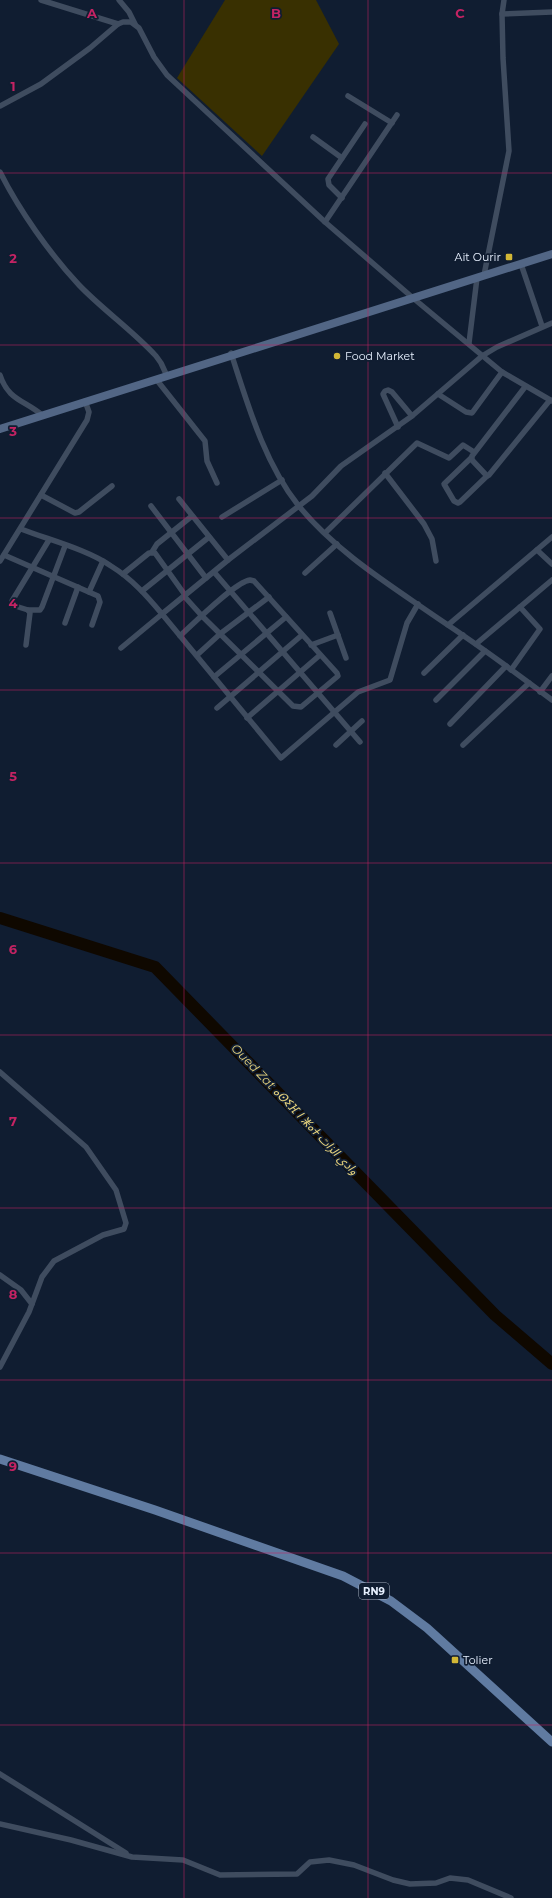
<svg xmlns="http://www.w3.org/2000/svg" width="552" height="1898" viewBox="0 0 552 1898" font-family="Montserrat,'Noto Sans Arabic','Noto Sans Tifinagh',sans-serif">
<style>
.green{fill:#393001}
.lines{fill:none;stroke-linecap:round;stroke-linejoin:round}
.river{stroke:#0f0800;stroke-width:12}
.street{stroke:#3f4c5f;stroke-width:5.5}
.secondary{stroke:#526685;stroke-width:8}
.primary{stroke:#607ba1;stroke-width:9}
.grid{fill:none;stroke:#c42363;stroke-width:1;stroke-opacity:0.55}
.poi-dot{fill:#d2b736;stroke:#101d31;stroke-width:1.5}
.labels{text-anchor:middle;dominant-baseline:central;stroke-width:3.5;stroke-linejoin:round;paint-order:stroke}
.shield{fill:#101d31;stroke:#a7b1c1;stroke-width:1}
.shield-label{font-size:10px;font-weight:bold;fill:#e8f1ff}
.poi-label{font-size:11px;fill:#e8f1ff;stroke:#101d31;text-anchor:start}
.water-label{font-size:12px;font-style:italic;fill:#e6d27c;stroke:#101d31}
.grid-label{font-size:13px;text-anchor:middle;font-weight:bold;fill:#c42363;stroke:#101d31;stroke-width:3.5;stroke-linejoin:round;paint-order:stroke}
</style>
<rect width="100%" height="100%" fill="#101d31"/>
<!-- green -->
<path class="green" d="M225,0H316L339,44L262,156L177,78Z"/>
<g class="lines">
<!-- river -->
<path class="river" d="M0,918L155,967L495,1315L552,1364"/>
<!-- street -->
<g class="street">
<path d="M41,0L118,24"/>
<path d="M119,0L129,12L135,24"/>
<path d="M502,14L552,12"/>
<path d="M348,96L392,123"/>
<path d="M0,106L41,84L90,48L118,24L123,22H131L139,28L154,57L167,75L325,222L413,298L502,372L552,401"/>
<path d="M313,137L342,158"/>
<path d="M0,172C19,210 50,254 79,285C103,310 132,330 156,356L161,363L167,376"/>
<path d="M342,198L329,185L328,179L365,124"/>
<path d="M325,222L397,115"/>
<path d="M521,264L542,326"/>
<path d="M484,275L509,151L503,58L502,14L504,0"/>
<path d="M469,343L477,278"/>
<path d="M231,353C248,405 264,462 298,505C336,552 390,585 439,619C478,645 515,672 552,700"/>
<path d="M0,375C8,400 24,400 42,415"/>
<path d="M156,379L205,441L207,461L217,483"/>
<path d="M525,387L472,456V460L487,476L489,475L550,400"/>
<path d="M438,394L466,412L472,413L502,372"/>
<path d="M398,427L383,394L385,391L388,390L392,392L412,416"/>
<path d="M471,458L444,484L454,501L458,503L460,502L487,476"/>
<path d="M385,473L424,524L432,539L436,561"/>
<path d="M41,495L75,513L79,512L112,486"/>
<path d="M179,499L228,560"/>
<path d="M151,506L206,578"/>
<path d="M222,517L282,480"/>
<path d="M21,529C49,540 86,549 111,566C132,579 147,596 162,614L228,560L312,496L341,466L412,416L482,356L497,347L552,323"/>
<path d="M325,533L417,443L449,458L463,445L474,452"/>
<path d="M537,550L552,564"/>
<path d="M152,552L157,544L192,516"/>
<path d="M4,555L98,596L100,602L92,625"/>
<path d="M0,561L87,420L89,412L85,401"/>
<path d="M214,572L360,742"/>
<path d="M305,573L337,544"/>
<path d="M123,574L149,553H155L185,595"/>
<path d="M142,591L209,537"/>
<path d="M89,592L103,561"/>
<path d="M28,610H40L42,607L65,546"/>
<path d="M330,613L346,658"/>
<path d="M65,623L78,587"/>
<path d="M448,625L552,537"/>
<path d="M180,636C193,624 235,582 250,580L254,581L337,673L338,676L301,707L293,706L202,616L184,596"/>
<path d="M476,644L552,580"/>
<path d="M26,645L30,613L28,610L12,605V601L49,540"/>
<path d="M311,645L338,635"/>
<path d="M121,648L162,614L281,758L358,692L390,680L407,623L418,604"/>
<path d="M197,655L220,634L269,597"/>
<path d="M511,670L540,629L520,607"/>
<path d="M424,673L463,635"/>
<path d="M214,677L286,617"/>
<path d="M540,692L552,676"/>
<path d="M436,700L485,651"/>
<path d="M217,708L302,635"/>
<path d="M247,718L320,655"/>
<path d="M450,724L506,666"/>
<path d="M336,745L362,721"/>
<path d="M463,745L529,683"/>
<path d="M0,1072L86,1147L116,1190L126,1223L124,1229L103,1235L54,1261L42,1277L29,1312L0,1367"/>
<path d="M0,1275L21,1290L32,1304"/>
<path d="M0,1774L126,1853"/>
<path d="M0,1824L71,1840L132,1857L183,1860L220,1875L297,1874L310,1862L329,1860L354,1865L393,1880L410,1884L436,1883L450,1878L468,1880L511,1898"/>
</g>
<!-- secondary -->
<path class="secondary" d="M0,429C184,369 368,311 552,254"/>
<!-- primary -->
<path class="primary" d="M0,1459L155,1510L343,1576L391,1601L427,1628L552,1742"/>
</g>
<!-- grid -->
<path class="grid" d="M184,0V1898M368,0V1898M0,173H552M0,345H552M0,518H552M0,690H552M0,863H552M0,1035H552M0,1208H552M0,1380H552M0,1553H552M0,1725H552"/>
<!-- markers -->
<g class="poi-dot">
<rect x="505" y="253" width="8" height="8" rx="2"/>
<circle cx="337" cy="356" r="4"/>
<rect x="451" y="1656" width="8" height="8" rx="2"/>
</g>
<g class="labels">
<!-- shield labels -->
<rect class="shield" x="359" y="1583" width="30" height="16" rx="3"/>
<g class="shield-label">
<text x="374" y="1591">RN9</text>
</g>
<!-- poi labels -->
<g class="poi-label">
<text x="501" y="257" text-anchor="end">Ait Ourir</text>
<text x="345" y="356">Food Market</text>
<text x="463" y="1660">Tolier</text>
</g>
<!-- water labels -->
<g class="water-label">
<text transform="translate(295 1109) rotate(46)">Oued Zat ⴰⵙⵉⴼ ⵏ ⵥⴰⵜ وادي الزات</text>
</g>
</g>
<g class="grid-label">
<text x="92" y="18">A</text>
<text x="276" y="18">B</text>
<text x="460" y="18">C</text>
<text x="13" y="91">1</text>
<text x="13" y="263">2</text>
<text x="13" y="436">3</text>
<text x="13" y="608">4</text>
<text x="13" y="781">5</text>
<text x="13" y="954">6</text>
<text x="13" y="1126">7</text>
<text x="13" y="1299">8</text>
<text x="13" y="1471">9</text>
</g>
</svg>
